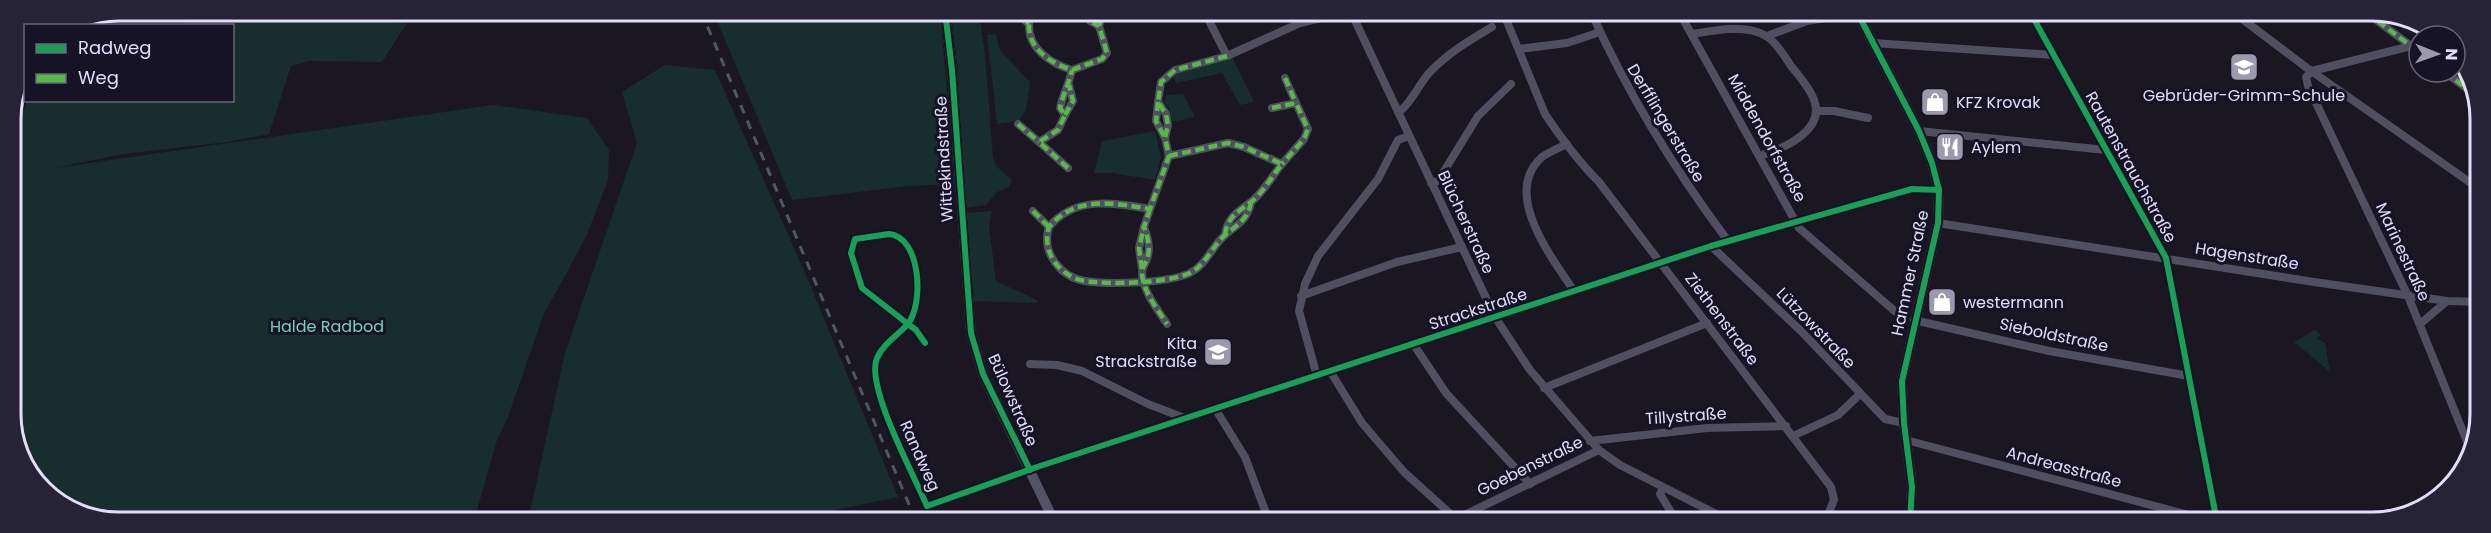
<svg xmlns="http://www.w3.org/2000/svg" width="2491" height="533" viewBox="0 0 2491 533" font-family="Poppins,sans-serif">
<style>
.green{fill:#172d2e}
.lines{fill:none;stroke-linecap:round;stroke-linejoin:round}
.minor{stroke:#504e61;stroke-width:8}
.secondary{stroke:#545267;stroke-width:10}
.rail{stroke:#4a5968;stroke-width:3;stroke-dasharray:9 8;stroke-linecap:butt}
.quiet{stroke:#58b947;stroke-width:4.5;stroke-dasharray:9 4.5;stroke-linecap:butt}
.cycleway-casing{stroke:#171326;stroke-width:10}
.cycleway{stroke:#1a9f57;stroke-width:6}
.labels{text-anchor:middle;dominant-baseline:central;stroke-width:6;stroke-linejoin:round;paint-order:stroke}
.poi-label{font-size:16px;fill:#e2ddfa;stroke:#171326;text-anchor:start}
.street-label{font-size:16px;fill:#e2ddfa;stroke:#171326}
.park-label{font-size:16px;fill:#72d1bd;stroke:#171326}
.rim{fill:none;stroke:#e2ddfa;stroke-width:3}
</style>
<rect width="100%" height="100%" fill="#1a1722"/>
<!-- green -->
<g class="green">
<path d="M193,11H361L395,23H407L382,62L310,61L291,66L269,134L228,142L123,154L55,168L493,105L587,118L609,150L608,180L586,237L543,316L508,417L497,440L474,521L98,520L43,491L13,435L11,134L28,101L232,100V26L181,25L205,19Z"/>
<path d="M713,11H940L955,184L907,186L792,200Z"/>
<path d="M951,11H979L985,55L993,157L996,166L1012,180L1009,187L997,192L986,205L965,208L958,71Z"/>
<path d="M996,34L1000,50L1030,82L1026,111L1018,121L997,124L987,35Z"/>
<path d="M1232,57L1254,102L1240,105L1222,73L1176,83L1172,74L1220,62Z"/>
<path d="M665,65L715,70L806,275L898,497L782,521H528L565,353L637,143L622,92Z"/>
<path d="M1183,94L1195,117L1172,122L1169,108L1164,102L1166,95Z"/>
<path d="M1155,131L1161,157L1155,180L1112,173H1094L1102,141Z"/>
<path d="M992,211L989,226L996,281L1039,301L1035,303L974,301L966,213Z"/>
<path d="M2315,330L2321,335L2317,338L2325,343L2330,372L2294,342Z"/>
</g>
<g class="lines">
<!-- minor -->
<g class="minor">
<path d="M1020,11L1021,17L1029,24"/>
<path d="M1031,11C1031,16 1029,20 1029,25C1028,49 1052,64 1072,70L1102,59L1107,53L1099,26L1101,19L1098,11"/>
<path d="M1087,11L1090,21L1099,26"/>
<path d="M1204,11L1227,56L1300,23L1346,12"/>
<path d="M1351,12L1495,317L1530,370L1599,450L1620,465L1732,522"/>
<path d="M1503,12L1545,114C1561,138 1578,161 1599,182L1831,487L1834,500L1825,522"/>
<path d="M1591,12C1628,94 1674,169 1728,241"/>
<path d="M1679,12L1799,228L1898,314"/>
<path d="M2030,12L2166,258L2217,522"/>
<path d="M2233,12L2307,68L2478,188"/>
<path d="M2367,13L2419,52"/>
<path d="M1692,34C1713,31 1740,25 1760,33C1774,38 1783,54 1791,66C1799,76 1810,88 1814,100C1826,131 1782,149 1760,156"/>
<path d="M1767,36L1807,21L1857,13"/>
<path d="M1873,43L2054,55"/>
<path d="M1519,49L1567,43L1600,32"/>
<path d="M1227,56L1175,70L1161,82L1158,102L1166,114L1168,125L1165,138L1169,156L1150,209C1115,203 1075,195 1049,227C1041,252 1060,277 1085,281C1108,285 1169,283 1190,273C1206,265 1211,248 1224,236C1236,225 1248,221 1251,202"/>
<path d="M2312,71L2306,77L2308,86L2408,296L2470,449"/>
<path d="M2312,71L2419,44"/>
<path d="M2445,72L2478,97"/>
<path d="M1285,78L1296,103"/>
<path d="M1158,102L1156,121L1165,138"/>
<path d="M1272,108L1296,103L1308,129L1304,139L1282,164"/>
<path d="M1817,111H1834L1868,118"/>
<path d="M1398,112C1409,107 1420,82 1430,72C1448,53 1470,40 1492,27"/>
<path d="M1065,115L1073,101L1069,85"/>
<path d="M1018,124L1039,142"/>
<path d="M1919,131L2106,150"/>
<path d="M1567,144C1559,148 1549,152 1542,157C1501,193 1552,258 1574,291"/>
<path d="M1169,156L1228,143L1244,147L1282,164C1272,176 1263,193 1251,202C1238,212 1227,217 1225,235"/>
<path d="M1068,168L1039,142L1058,130L1065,115L1060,108C1063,94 1069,84 1072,70"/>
<path d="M1431,183L1438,181L1478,116L1511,84"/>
<path d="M1150,209L1144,227C1148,237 1151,249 1147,259C1145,265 1142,267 1142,273C1143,292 1157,308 1167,324"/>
<path d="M1033,211L1049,227"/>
<path d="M1938,223L2314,282L2447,301L2478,302"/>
<path d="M889,234C921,237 924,303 908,324L862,288L851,253L855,239Z"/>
<path d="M1711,246L1801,331L1885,419L1904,423"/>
<path d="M1142,269L1139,248L1144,227"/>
<path d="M1301,296L1397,262L1462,247"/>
<path d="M1914,320L2049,351L2189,376"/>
<path d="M908,324L916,330L925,343"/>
<path d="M908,324C898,335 883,344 877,358C865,386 914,475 927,506L1037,467L1711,246L1912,189L1939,190"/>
<path d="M2420,324L2447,301"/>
<path d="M1414,345L1446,393L1530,484"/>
<path d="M1030,364L1057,365L1082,371L1148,404L1187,419"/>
<path d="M1330,371L1362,423L1404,472L1456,519L1599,450"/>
<path d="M1317,376L1299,311L1305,284L1318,256L1378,179L1398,140L1409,136"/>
<path d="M1544,388L1707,323"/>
<path d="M1216,410L1245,457L1269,521"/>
<path d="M1793,436L1838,415L1860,394"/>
<path d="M1906,440L2215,522"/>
<path d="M1590,441L1707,428L1786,426"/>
<path d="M1663,488L1660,494L1677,522"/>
</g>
<!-- secondary -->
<g class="secondary">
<path d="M945,11L952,70L971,333L983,374L1054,521"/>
<path d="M1857,12L1919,131L1932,163L1939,190L1938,223L1902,381L1904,423L1912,487L1910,522"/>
</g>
<!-- rail -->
<path class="rail" d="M701,11L916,521"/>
<!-- quiet -->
<g class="quiet">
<path d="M1020,11L1021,17L1029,24"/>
<path d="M1031,11C1031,16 1029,20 1029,25C1028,49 1052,64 1072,70L1102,59L1107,53L1099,26L1101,19L1098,11"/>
<path d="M1087,11L1090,21L1099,26"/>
<path d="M2367,13L2419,52"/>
<path d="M1227,56L1175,70L1161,82L1158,102L1166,114L1168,125L1165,138L1169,156L1150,209C1115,203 1075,195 1049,227C1041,252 1060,277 1085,281C1108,285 1169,283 1190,273C1206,265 1211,248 1224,236C1236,225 1248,221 1251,202"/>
<path d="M2445,72L2478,97"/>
<path d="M1285,78L1296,103"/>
<path d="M1158,102L1156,121L1165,138"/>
<path d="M1272,108L1296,103L1308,129L1304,139L1282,164"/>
<path d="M1065,115L1073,101L1069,85"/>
<path d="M1018,124L1039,142"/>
<path d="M1169,156L1228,143L1244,147L1282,164C1272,176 1263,193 1251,202C1238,212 1227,217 1225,235"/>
<path d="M1068,168L1039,142L1058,130L1065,115L1060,108C1063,94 1069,84 1072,70"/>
<path d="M1150,209L1144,227C1148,237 1151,249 1147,259C1145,265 1142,267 1142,273C1143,292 1157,308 1167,324"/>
<path d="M1033,211L1049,227"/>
<path d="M1142,269L1139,248L1144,227"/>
</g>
<!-- cycleway casing -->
<g class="cycleway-casing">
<g id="cycleway">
<path d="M945,11L952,70L971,333L983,374L1030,470"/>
<path d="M1857,12L1919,131L1932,163L1939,190L1938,223L1902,381L1904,423L1912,487L1910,522"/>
<path d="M2030,12L2166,258L2217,522"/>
<path d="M889,234C921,237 924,303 908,324L862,288L851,253L855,239Z"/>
<path d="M908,324L916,330L925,343"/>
<path d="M908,324C898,335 883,344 877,358C865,386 914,475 927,506L1037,467L1711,246L1912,189L1939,190"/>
</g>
</g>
<!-- cycleway -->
<use href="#cycleway" class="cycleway"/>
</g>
<!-- icons -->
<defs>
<g id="school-square" transform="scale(1.5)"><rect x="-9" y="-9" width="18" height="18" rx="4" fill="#9c98ae" stroke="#171326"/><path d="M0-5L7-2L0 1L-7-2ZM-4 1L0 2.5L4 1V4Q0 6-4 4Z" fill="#fff"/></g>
<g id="shop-square" transform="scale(1.5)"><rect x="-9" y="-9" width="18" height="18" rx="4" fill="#9c98ae" stroke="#171326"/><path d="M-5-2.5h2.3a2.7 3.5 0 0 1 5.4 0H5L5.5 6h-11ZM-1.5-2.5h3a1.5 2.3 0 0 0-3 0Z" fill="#fff"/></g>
<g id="restaurant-square" transform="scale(1.5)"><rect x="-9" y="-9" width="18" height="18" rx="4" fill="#9c98ae" stroke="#171326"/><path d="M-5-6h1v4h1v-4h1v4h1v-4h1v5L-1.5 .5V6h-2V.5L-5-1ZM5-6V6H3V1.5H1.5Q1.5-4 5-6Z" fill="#fff"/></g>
</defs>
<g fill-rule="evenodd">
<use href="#school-square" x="2244" y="67"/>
<use href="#shop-square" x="1935" y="102"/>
<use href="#restaurant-square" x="1950" y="147"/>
<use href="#shop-square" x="1942" y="302"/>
<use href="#school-square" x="1218" y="352"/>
</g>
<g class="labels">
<!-- poi labels -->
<g class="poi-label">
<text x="2244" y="95" text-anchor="middle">Gebrüder-Grimm-Schule</text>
<text x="1956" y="102">KFZ Krovak</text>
<text x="1971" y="147">Aylem</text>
<text x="1963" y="302">westermann</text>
<text x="1197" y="343" text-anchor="end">Kita<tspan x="1197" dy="18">Strackstraße</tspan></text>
</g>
<!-- street labels -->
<g class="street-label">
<text transform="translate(1666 123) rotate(59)">Derfflingerstraße</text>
<text transform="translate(1767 138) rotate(61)">Middendorfstraße</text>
<text transform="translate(944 159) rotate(-93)">Wittekindstraße</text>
<text transform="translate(2131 167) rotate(61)">Rautenstrauchstraße</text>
<text transform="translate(1466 222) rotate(65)">Blücherstraße</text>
<text transform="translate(2403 252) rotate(65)">Marinestraße</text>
<text transform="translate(2247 256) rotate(9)">Hagenstraße</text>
<text transform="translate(1910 273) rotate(-78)">Hammer Straße</text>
<text transform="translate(1478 309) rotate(-18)">Strackstraße</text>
<text transform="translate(1722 319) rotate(53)">Ziethenstraße</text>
<text transform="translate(1816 328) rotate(46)">Lützowstraße</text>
<text transform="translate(2054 335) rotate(12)">Sieboldstraße</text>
<text transform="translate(1013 400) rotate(66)">Bülowstraße</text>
<text transform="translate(1686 416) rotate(-4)">Tillystraße</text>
<text transform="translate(920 456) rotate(66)">Randweg</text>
<text transform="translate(1530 466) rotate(-26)">Goebenstraße</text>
<text transform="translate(2064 467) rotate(15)">Andreasstraße</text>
</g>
<!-- park labels -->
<g class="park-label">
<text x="327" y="326">Halde Radbod</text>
</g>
</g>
<!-- crop -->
<path d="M0 0H2491V533H0ZM119 21H2372A98 98 0 0 1 2470 119V414A98 98 0 0 1 2372 512H119A98 98 0 0 1 21 414V119A98 98 0 0 1 119 21Z" fill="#272337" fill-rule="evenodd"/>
<path class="rim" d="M119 21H2372A98 98 0 0 1 2470 119V414A98 98 0 0 1 2372 512H119A98 98 0 0 1 21 414V119A98 98 0 0 1 119 21Z"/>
<!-- legend -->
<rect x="24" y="24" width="210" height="78" fill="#171326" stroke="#68647b" stroke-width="1.5"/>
<rect x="36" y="44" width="30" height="9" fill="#1a9f57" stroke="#68647b" stroke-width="1.5"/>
<text x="78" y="54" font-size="18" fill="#e2ddfa">Radweg</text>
<rect x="36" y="74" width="30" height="9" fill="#58b947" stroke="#68647b" stroke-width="1.5"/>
<text x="78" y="84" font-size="18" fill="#e2ddfa">Weg</text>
<!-- north arrow -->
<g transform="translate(2437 54) rotate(91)"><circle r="28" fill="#171326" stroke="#68647b" stroke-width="1.5"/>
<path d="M0-4.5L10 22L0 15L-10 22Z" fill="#9c98ae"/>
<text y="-9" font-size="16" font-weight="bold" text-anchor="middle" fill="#e2ddfa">N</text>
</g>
</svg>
